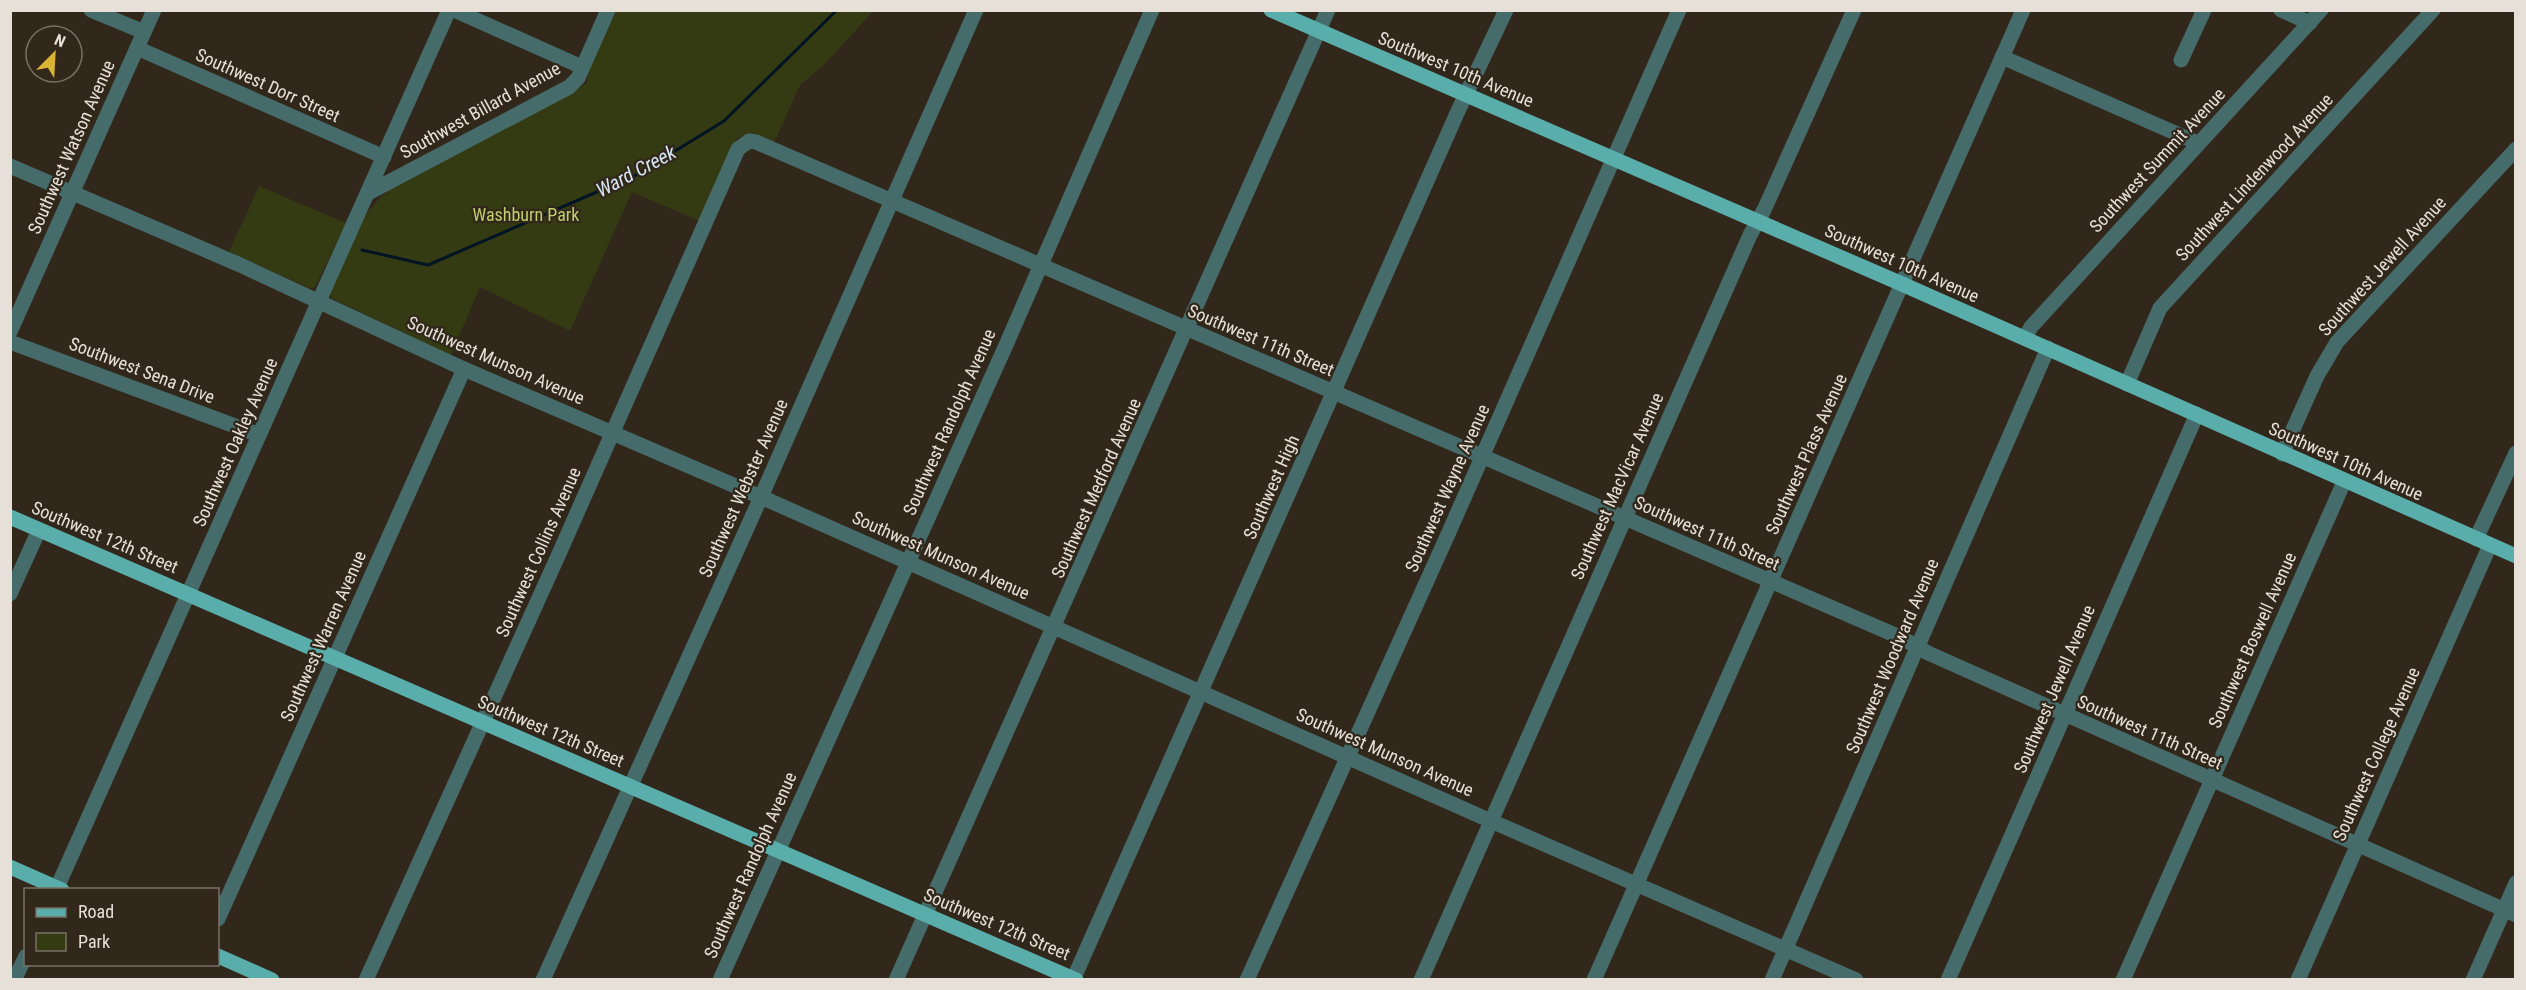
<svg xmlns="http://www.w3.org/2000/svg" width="2526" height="990" viewBox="0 0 2526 990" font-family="'Roboto Condensed',sans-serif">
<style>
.green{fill:#343b13}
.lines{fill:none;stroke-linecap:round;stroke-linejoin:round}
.stream{stroke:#021423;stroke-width:3}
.minor{stroke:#456c6a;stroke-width:15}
.major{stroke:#59aeac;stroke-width:15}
.labels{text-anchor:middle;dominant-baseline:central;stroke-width:4.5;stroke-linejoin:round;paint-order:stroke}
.street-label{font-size:18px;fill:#e7e0d8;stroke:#31271a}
.park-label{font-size:18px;fill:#bdcf6c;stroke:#31271a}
.water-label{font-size:20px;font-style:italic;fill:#d7e7f5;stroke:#31271a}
</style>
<rect width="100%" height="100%" fill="#31271a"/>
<!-- green -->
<g class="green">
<path d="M613,11H873L827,62L800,85L774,143L752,133L737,138L700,221L632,192L570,331L480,287L451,355L331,298L330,294C346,256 358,212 393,187L586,84L595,50Z"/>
<path d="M259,186L346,223L315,287L309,288L229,252Z"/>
</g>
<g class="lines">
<!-- stream -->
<path class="stream" d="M362,250L428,265L636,175L724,121L837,10"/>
<!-- minor -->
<g class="minor">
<path d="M91,10L144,32"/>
<path d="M454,10L582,67"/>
<path d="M2281,10L2310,23"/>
<path d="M137,48L384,157"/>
<path d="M2002,57L2198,143"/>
<path d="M2181,60L2204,10"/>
<path d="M10,166L238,264L464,369L761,497L1491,821L1856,980"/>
<path d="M368,193L569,87L578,78L608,10"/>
<path d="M10,332L154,10"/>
<path d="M2025,338L2031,327L2321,10"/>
<path d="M10,342L259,435"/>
<path d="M2127,384L2160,308L2433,10"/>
<path d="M2282,454L2317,376L2337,342L2516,149"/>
<path d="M2476,539L2516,453"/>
<path d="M10,594L39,530"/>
<path d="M56,890L449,10"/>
<path d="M218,919L464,369"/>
<path d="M14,980L26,956"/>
<path d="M366,980L558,556L738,149L749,141L756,142L1902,638L1928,653L2516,915"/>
<path d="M543,980L761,497L976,10"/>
<path d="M720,980L1006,345L1152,10"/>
<path d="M896,980L1328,10"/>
<path d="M1073,980L1458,111L1506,10"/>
<path d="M1247,980L1449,532L1679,10"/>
<path d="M1421,980L1750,235L1764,210L1854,10"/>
<path d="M1594,980L2023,10"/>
<path d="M1772,980L2048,348"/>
<path d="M1948,980L2197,414"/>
<path d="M2123,980L2344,482"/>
<path d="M2298,980L2490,545"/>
<path d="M2473,980L2516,883"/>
</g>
<!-- major -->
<g class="major">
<path d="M1271,10L1902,284L2516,556"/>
<path d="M10,517L1076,980"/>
<path d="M10,867L62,890"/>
<path d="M218,956L272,980"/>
</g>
</g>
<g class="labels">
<!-- street labels -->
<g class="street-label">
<text transform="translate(1456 69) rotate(23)">Southwest 10th Avenue</text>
<text transform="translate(268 85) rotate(24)">Southwest Dorr Street</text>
<text transform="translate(480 110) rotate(-29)">Southwest Billard Avenue</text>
<text transform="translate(71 147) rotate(-66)">Southwest Watson Avenue</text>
<text transform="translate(2157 160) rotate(-47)">Southwest Summit Avenue</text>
<text transform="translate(2254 177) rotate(-47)">Southwest Lindenwood Avenue</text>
<text transform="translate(1902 263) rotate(24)">Southwest 10th Avenue</text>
<text transform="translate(2382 266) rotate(-48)">Southwest Jewell Avenue</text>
<text transform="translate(1261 340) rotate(23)">Southwest 11th Street</text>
<text transform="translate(496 360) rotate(24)">Southwest Munson Avenue</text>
<text transform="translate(142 370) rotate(21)">Southwest Sena Drive</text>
<text transform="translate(949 422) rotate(-66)">Southwest Randolph Avenue</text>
<text transform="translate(235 442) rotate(-66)">Southwest Oakley Avenue</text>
<text transform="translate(1806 454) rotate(-66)">Southwest Plass Avenue</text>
<text transform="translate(2346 461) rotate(24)">Southwest 10th Avenue</text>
<text transform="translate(1617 486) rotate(-66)">Southwest MacVicar Avenue</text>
<text transform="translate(1271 487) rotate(-66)">Southwest High</text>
<text transform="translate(743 488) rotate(-66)">Southwest Webster Avenue</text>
<text transform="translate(1096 488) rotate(-66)">Southwest Medford Avenue</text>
<text transform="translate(1447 488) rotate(-66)">Southwest Wayne Avenue</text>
<text transform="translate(1707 533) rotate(24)">Southwest 11th Street</text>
<text transform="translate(105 537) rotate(23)">Southwest 12th Street</text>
<text transform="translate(538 552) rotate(-66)">Southwest Collins Avenue</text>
<text transform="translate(941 555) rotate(24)">Southwest Munson Avenue</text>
<text transform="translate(323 636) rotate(-66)">Southwest Warren Avenue</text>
<text transform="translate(2252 640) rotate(-66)">Southwest Boswell Avenue</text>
<text transform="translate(1892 656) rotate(-67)">Southwest Woodward Avenue</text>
<text transform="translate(2054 689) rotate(-67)">Southwest Jewell Avenue</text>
<text transform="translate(551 731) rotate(23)">Southwest 12th Street</text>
<text transform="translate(2150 732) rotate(24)">Southwest 11th Street</text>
<text transform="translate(1385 752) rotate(24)">Southwest Munson Avenue</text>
<text transform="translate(2376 754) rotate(-66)">Southwest College Avenue</text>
<text transform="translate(750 865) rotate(-66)">Southwest Randolph Avenue</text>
<text transform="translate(997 924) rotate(23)">Southwest 12th Street</text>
</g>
<!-- park labels -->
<g class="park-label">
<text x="526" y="214">Washburn Park</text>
</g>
<!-- water labels -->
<g class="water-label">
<text transform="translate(636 171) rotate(-28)">Ward Creek</text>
</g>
</g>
<!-- border -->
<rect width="2526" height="990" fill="none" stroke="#e7e0d8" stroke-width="24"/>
<!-- legend -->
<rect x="24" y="888" width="195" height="78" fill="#31271a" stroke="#7a7166" stroke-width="1.5"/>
<rect x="36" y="908" width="30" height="9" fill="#59aeac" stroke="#7a7166" stroke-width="1.5"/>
<text x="78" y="918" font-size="18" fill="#e7e0d8">Road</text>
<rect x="36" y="933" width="30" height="18" fill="#343b13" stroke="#7a7166" stroke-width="1.5"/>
<text x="78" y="948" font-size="18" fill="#e7e0d8">Park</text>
<!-- north arrow -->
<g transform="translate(54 54) rotate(24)"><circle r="28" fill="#31271a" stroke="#7a7166" stroke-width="1.5"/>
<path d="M0-4.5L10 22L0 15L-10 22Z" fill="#d9b334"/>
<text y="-9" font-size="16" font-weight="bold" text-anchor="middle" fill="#e7e0d8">N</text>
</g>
</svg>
